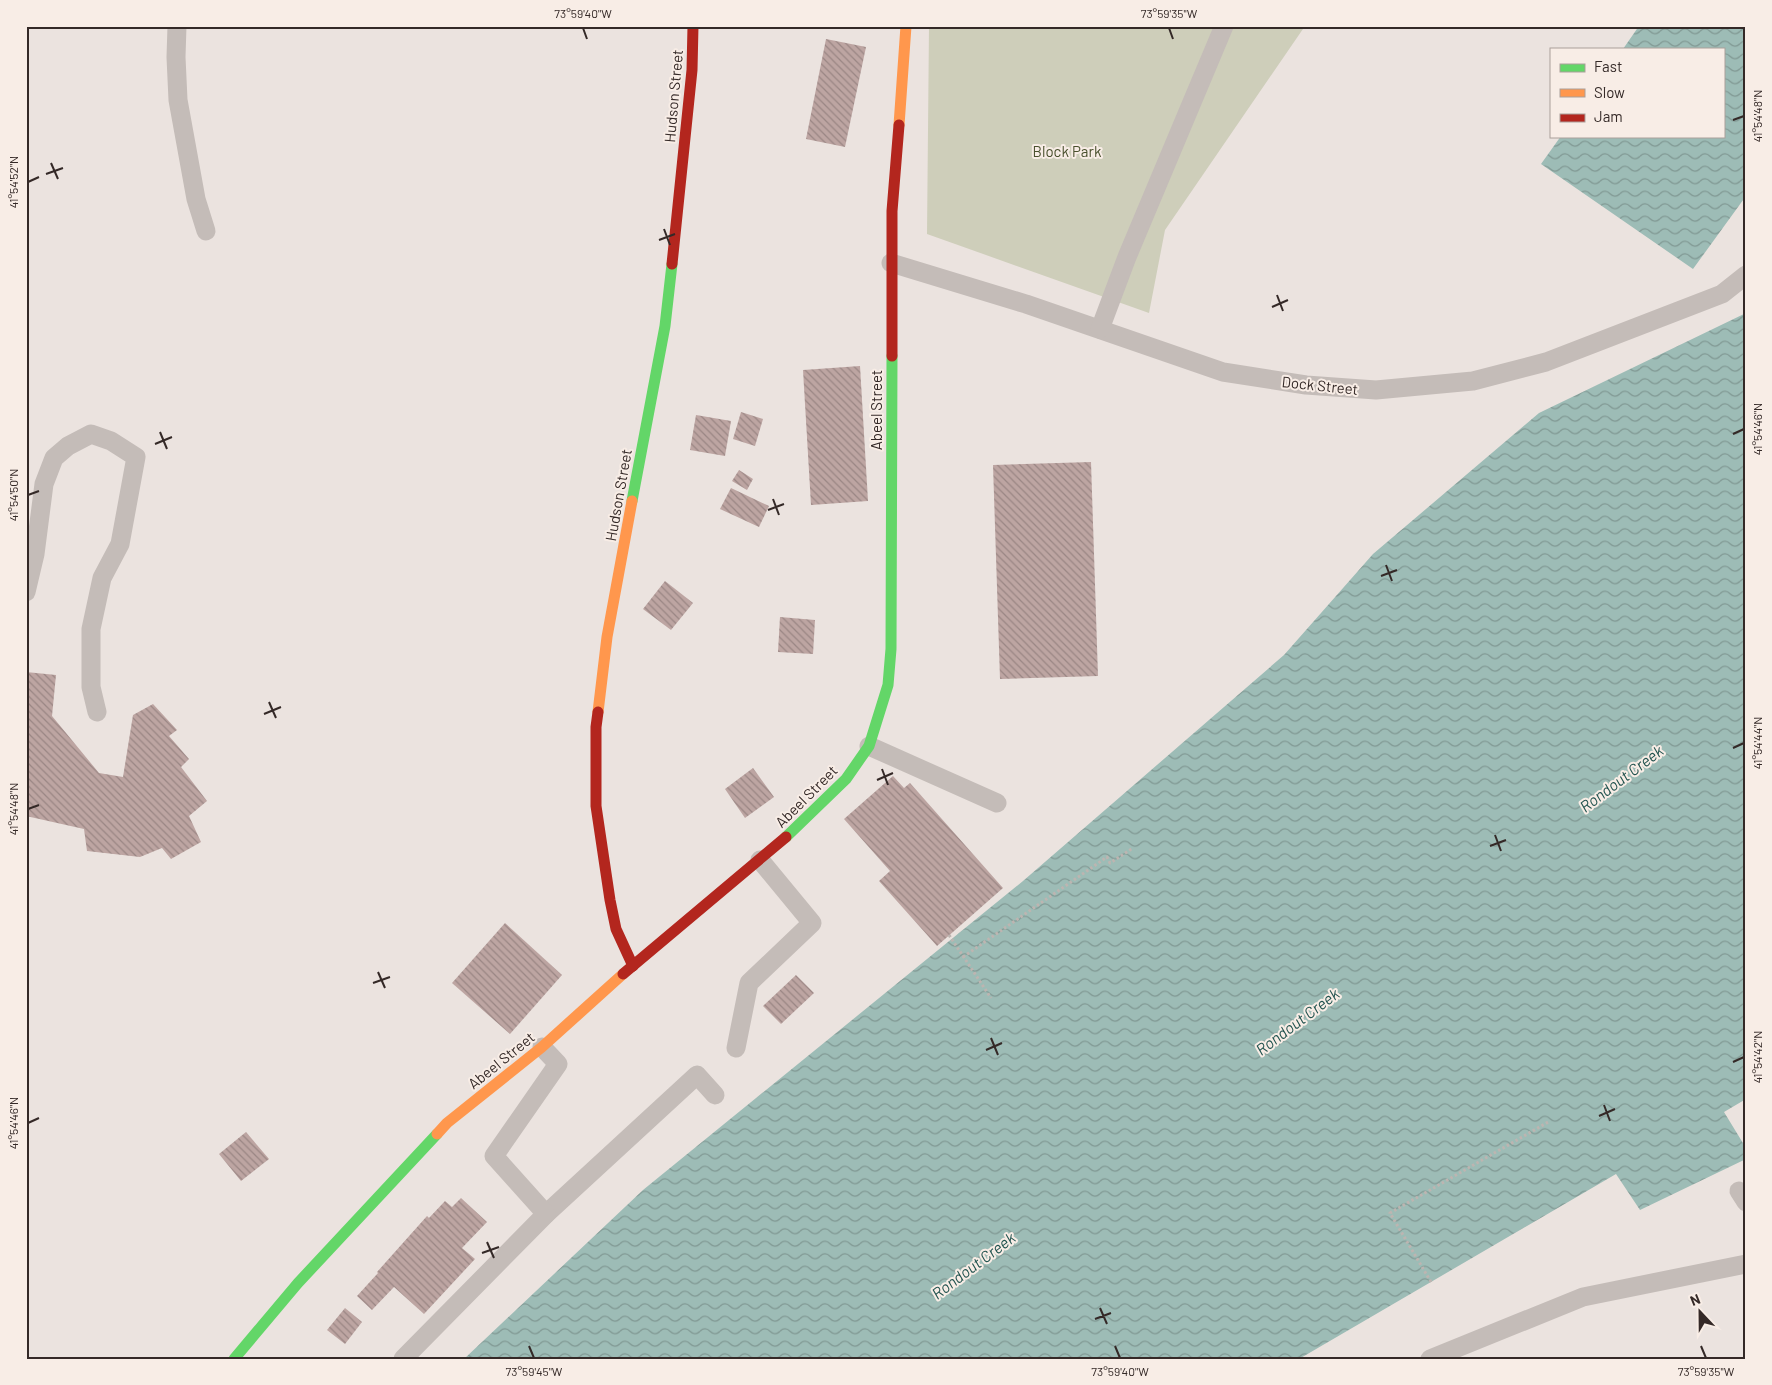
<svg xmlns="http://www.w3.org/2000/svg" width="1772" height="1385" viewBox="0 0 1772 1385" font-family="Barlow,sans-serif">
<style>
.green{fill:#ceceba}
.water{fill:url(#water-waves)}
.building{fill:url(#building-back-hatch)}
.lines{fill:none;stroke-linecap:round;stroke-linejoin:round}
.path{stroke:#bdb5b1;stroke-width:3;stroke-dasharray:2.5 2.5;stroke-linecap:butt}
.lane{stroke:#c4bcb8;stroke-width:19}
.fast{stroke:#63d668;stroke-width:11}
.slow{stroke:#ff974d;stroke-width:11}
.jam{stroke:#b3261e;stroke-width:11}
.ticks{fill:none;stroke:#342927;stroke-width:2}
.labels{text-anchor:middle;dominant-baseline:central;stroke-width:4;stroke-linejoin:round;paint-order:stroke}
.street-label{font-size:15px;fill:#342927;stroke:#f8ede6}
.park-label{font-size:15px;fill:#49502d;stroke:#f8ede6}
.water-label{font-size:16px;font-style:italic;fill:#20524e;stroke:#f8ede6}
.neatline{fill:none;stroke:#342927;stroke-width:2}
.ticks-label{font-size:12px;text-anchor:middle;fill:#342927}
</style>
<defs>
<pattern id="water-waves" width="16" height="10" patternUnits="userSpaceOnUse" patternTransform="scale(1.25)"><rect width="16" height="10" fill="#9dbcb6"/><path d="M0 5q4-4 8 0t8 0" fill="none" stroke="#819994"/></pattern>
<pattern id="building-back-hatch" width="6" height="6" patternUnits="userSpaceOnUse" patternTransform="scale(1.25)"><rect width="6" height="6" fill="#bda5a2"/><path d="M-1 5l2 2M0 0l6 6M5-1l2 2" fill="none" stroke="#9a8684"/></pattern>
</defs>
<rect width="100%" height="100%" fill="#ebe3df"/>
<!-- green -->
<path class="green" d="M929,26H1305L1165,230L1149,313L927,234Z"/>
<!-- water -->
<g class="water">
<path d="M1639,26H1746V196L1693,269L1541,164L1561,136H1723V49H1623Z"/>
<path d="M1746,313V1099L1724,1112L1746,1148V1159L1640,1210L1616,1174L1299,1359H464L643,1190L1023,881L1284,655L1373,554L1539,413Z"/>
</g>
<!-- building -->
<g class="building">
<path d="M826,39L866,47L845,147L806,139Z"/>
<path d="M860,366L868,501L811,505L803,370Z"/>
<path d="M741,412L763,419L755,446L733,439Z"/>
<path d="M696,415L731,421L725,456L690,450Z"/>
<path d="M1091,462L1098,676L1000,679L993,465Z"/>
<path d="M739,470L753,479L747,490L732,481Z"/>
<path d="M731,488L769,506L759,527L720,509Z"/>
<path d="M665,581L693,603L671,630L643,609Z"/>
<path d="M780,617L815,620L813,654L778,652Z"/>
<path d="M26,672L56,675L52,716L99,773L123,777L133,715L153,704L177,730L169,736L189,759L181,767L207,801L189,816L201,842L171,859L162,848L140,857L87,851L84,829L26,816Z"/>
<path d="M753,768L774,797L745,818L725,789Z"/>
<path d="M893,776L904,788L910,783L1003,888L937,946L879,881L890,871L844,819Z"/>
<path d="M505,923L562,975L510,1034L452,983Z"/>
<path d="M796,975L814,993L781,1024L763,1006Z"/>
<path d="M246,1132L269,1159L241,1181L219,1154Z"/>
<path d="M461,1198L487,1222L462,1248L475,1259L424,1314L394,1287L372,1310L357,1296L378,1273L377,1272L427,1216L429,1218L445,1201L452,1207Z"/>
<path d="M345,1308L362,1322L345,1344L327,1330Z"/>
</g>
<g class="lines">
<!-- path -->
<g class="path">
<path d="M949,935L991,998"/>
<path d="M963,957L1107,857L1110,863L1133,848"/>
<path d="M1431,1282L1390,1213L1550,1121"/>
</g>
<!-- lane -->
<g class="lane">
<path d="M177,26L176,57L178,100L196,199L206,231"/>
<path d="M891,263L1026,304L1223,372L1306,385L1376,390L1473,381L1546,362L1722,294L1746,275"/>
<path d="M1100,329L1127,257L1224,26"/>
<path d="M26,592L35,554L44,484L54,458L68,446L91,434L111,441L136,457L120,544L102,578L91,629V687L97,712"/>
<path d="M869,746L997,803"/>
<path d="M736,1048L749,983L812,923L760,860"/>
<path d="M1739,1191L1746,1202"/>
<path d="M546,1214L697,1075L715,1095"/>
<path d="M403,1359L546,1214L494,1156L558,1064L542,1047"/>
<path d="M1430,1359L1583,1297L1746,1264"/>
</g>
<!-- fast -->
<g class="fast">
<path d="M632,501L665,326L672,264"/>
<path d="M786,837L846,779L869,746L888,685L891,649L892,356"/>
<path d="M234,1359L298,1283L437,1134"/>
</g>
<!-- slow -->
<g class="slow">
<path d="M899,125L906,26"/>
<path d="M598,712L607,637L632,501"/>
<path d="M437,1134L447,1123L542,1047L623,974"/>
</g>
<!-- jam -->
<g class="jam">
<path d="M672,264L692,70L693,26"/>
<path d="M892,356V211L899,125"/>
<path d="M598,712L596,727V806L610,900L616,929L633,966"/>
<path d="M623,974L786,837"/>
</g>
</g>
<!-- ticks -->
<path class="ticks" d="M583,28L587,39M1169,28L1173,39M1733,120L1744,116M51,163L58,179M46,174L63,168M28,182L39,177M664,229L670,245M659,240L675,234M1277,295L1283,311M1272,307L1288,300M160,432L167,449M1733,434L1744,429M155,444L172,437M28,495L39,491M773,499L779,515M768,510L784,504M1386,565L1392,581M1381,576L1397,570M269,702L276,718M264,714L281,707M1733,748L1744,743M882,769L888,785M877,780L893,773M28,809L39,805M1495,835L1501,851M1490,846L1506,840M378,972L385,988M373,983L390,977M991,1038L998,1055M986,1050L1002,1043M1733,1062L1744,1057M1604,1105L1610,1121M1599,1116L1615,1109M28,1123L39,1118M487,1242L494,1258M482,1253L499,1247M1100,1308L1107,1324M1095,1319L1111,1313M529,1346L534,1358M1115,1346L1120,1358M1701,1346L1706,1358"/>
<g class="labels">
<!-- street labels -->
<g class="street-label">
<text transform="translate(673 96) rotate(-85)">Hudson Street</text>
<text transform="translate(1320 385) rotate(6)">Dock Street</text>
<text transform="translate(876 410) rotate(-90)">Abeel Street</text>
<text transform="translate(618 495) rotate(-80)">Hudson Street</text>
<text transform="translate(806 796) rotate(-45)">Abeel Street</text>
<text transform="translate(501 1060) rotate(-39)">Abeel Street</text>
</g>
<!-- park labels -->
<g class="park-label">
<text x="1067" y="151">Block Park</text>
</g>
<!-- water labels -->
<g class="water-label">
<text transform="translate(1621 778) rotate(-37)">Rondout Creek</text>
<text transform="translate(1297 1021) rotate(-37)">Rondout Creek</text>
<text transform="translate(973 1265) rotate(-37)">Rondout Creek</text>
</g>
</g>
<!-- border -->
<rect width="1772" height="1385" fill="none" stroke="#f8ede6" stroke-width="55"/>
<!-- legend -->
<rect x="1550" y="48" width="175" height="90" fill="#f8ede6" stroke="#aa9f9a"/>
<rect x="1560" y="64" width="25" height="8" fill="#63d668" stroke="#aa9f9a"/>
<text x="1594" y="72" font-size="15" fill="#342927">Fast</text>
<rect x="1560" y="89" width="25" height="8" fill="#ff974d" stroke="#aa9f9a"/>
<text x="1594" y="98" font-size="15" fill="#342927">Slow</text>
<rect x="1560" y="114" width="25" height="8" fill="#b3261e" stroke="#aa9f9a"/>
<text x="1594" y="122" font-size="15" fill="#342927">Jam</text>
<!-- north arrow -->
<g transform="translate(1700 1312) rotate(338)" stroke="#f8ede6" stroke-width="4" paint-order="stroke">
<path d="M0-4L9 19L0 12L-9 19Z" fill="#342927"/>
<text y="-8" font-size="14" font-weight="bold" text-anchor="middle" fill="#342927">N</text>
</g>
<rect x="28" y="28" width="1716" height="1330" class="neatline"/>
<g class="ticks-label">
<text x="583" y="18">73°59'40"W</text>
<text x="1169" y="18">73°59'35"W</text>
<text transform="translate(1758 116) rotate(-90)" y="4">41°54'48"N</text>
<text transform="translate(14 182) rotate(-90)" y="4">41°54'52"N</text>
<text transform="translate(1758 429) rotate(-90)" y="4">41°54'46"N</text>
<text transform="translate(14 495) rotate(-90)" y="4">41°54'50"N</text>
<text transform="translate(1758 743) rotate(-90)" y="4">41°54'44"N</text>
<text transform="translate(14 809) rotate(-90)" y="4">41°54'48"N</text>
<text transform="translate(1758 1057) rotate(-90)" y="4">41°54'42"N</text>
<text transform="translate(14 1123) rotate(-90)" y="4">41°54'46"N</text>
<text x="534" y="1376">73°59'45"W</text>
<text x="1120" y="1376">73°59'40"W</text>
<text x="1706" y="1376">73°59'35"W</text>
</g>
</svg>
